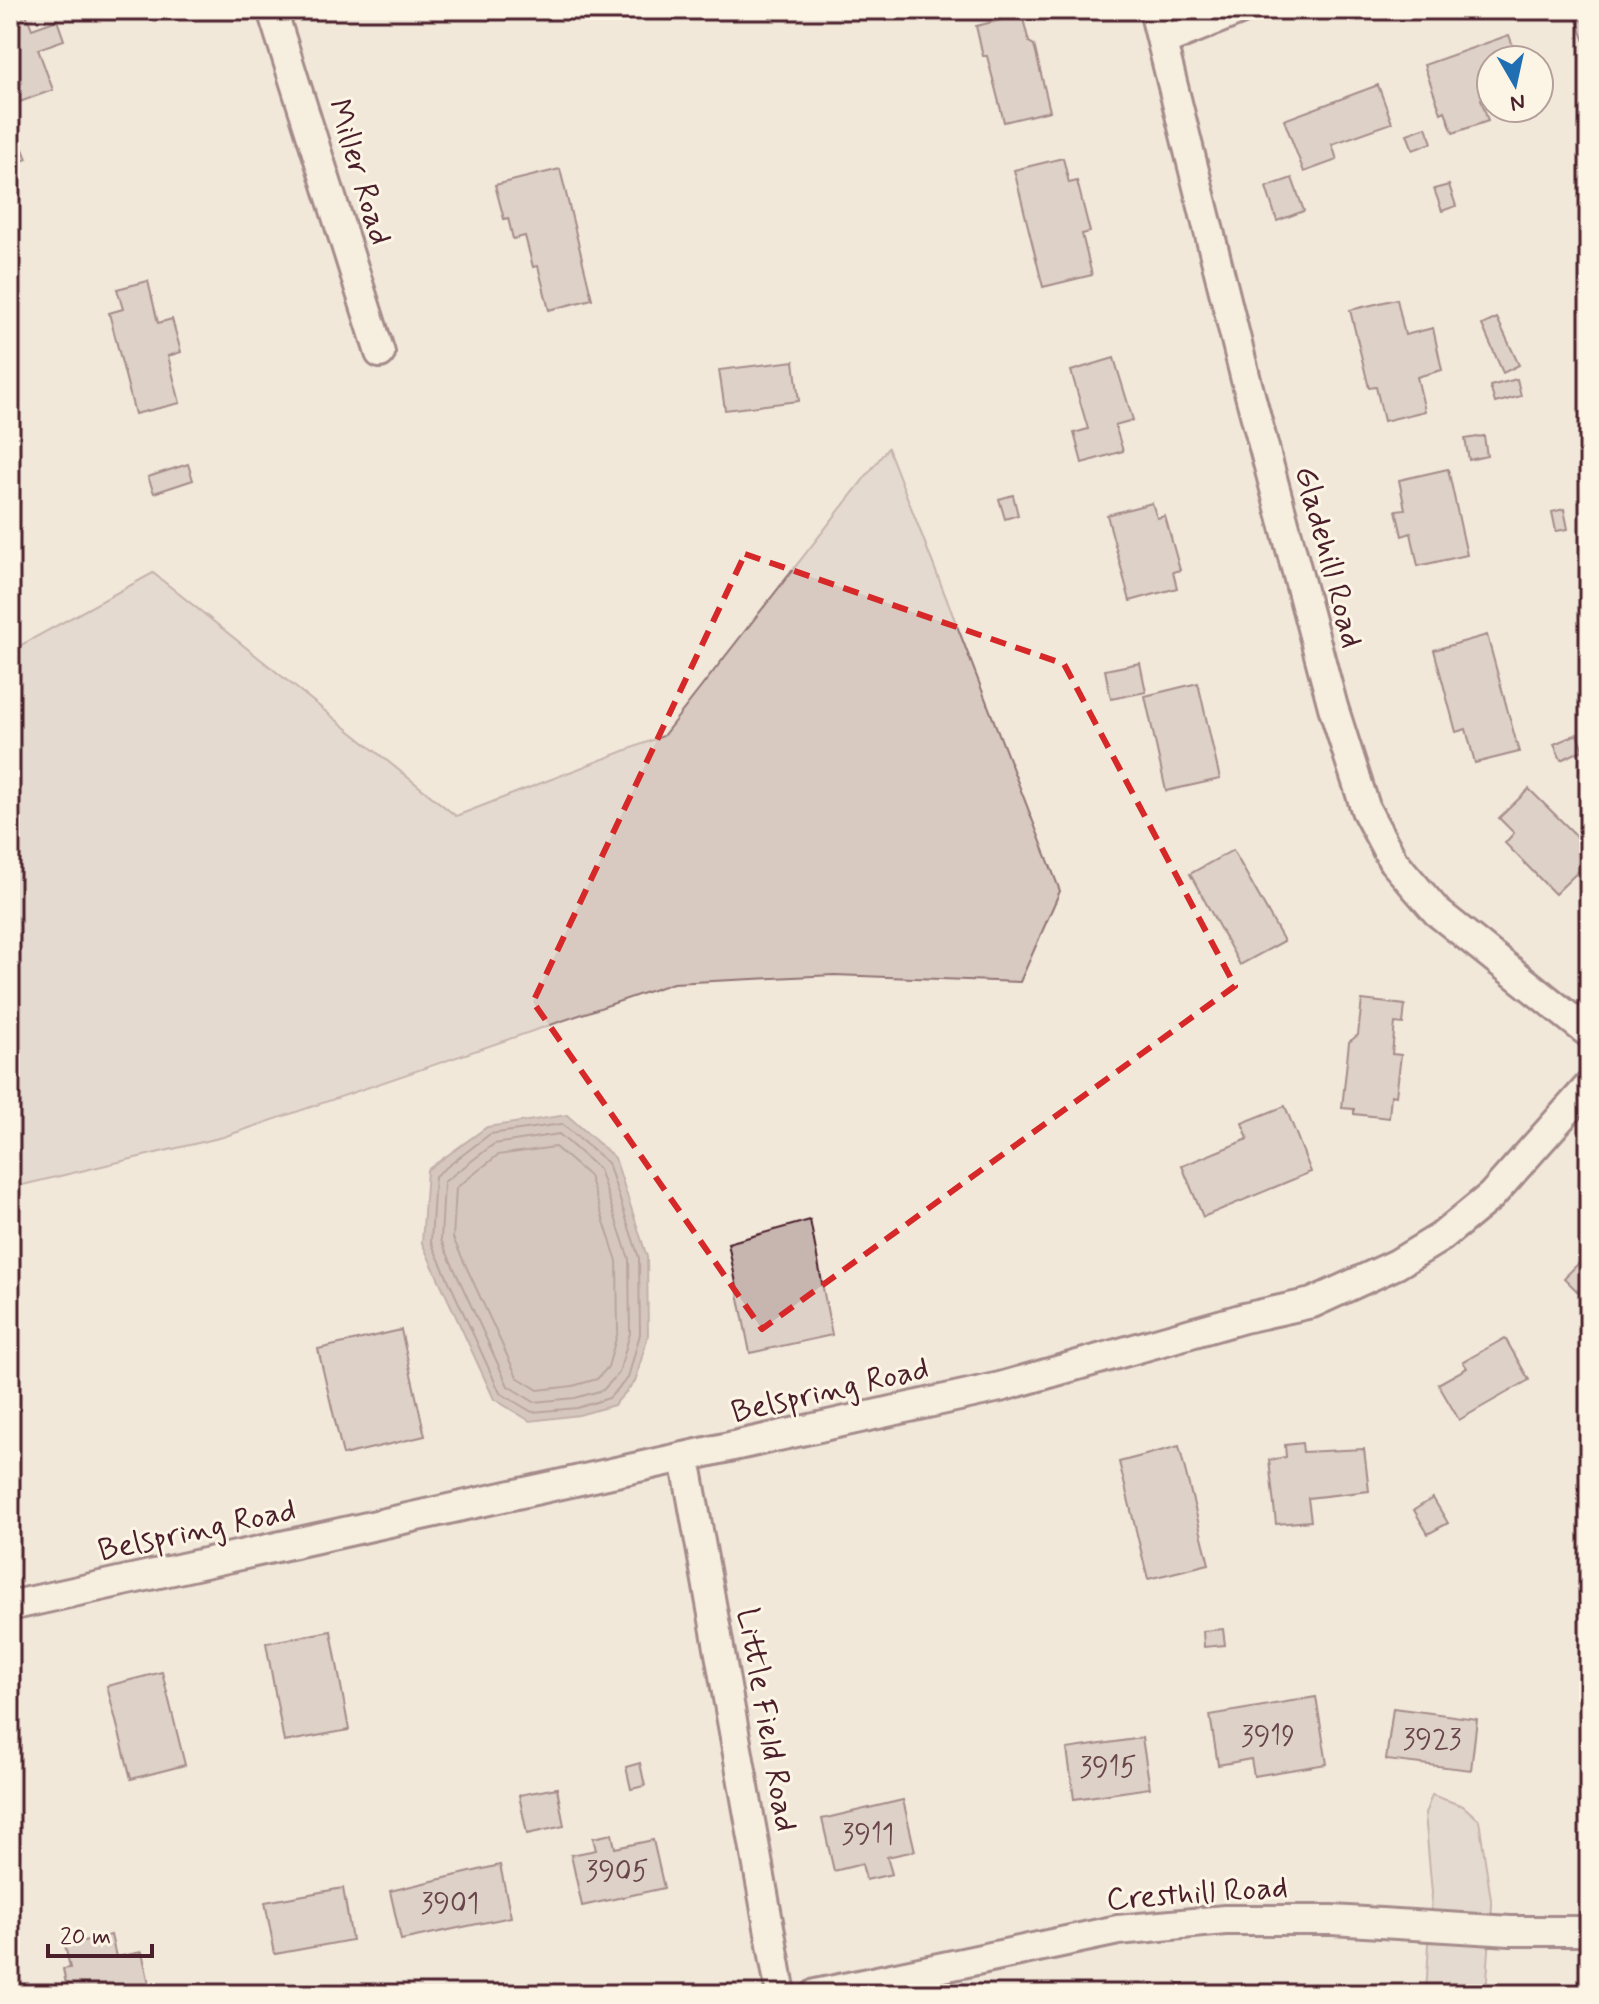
<svg xmlns="http://www.w3.org/2000/svg" width="1599" height="2004" viewBox="0 0 1599 2004" font-family="Mynerve,sans-serif">
<style>
.green{fill:#d8cac0;stroke:#917476;stroke-width:2}
.water{fill:#b6a19c;stroke:#8b6d6f;stroke-width:2}
.lines{fill:none;stroke-linecap:round;stroke-linejoin:round}
.shore{stroke:#755358;stroke-width:2}
.building{fill:#c7b6af;stroke:#4a1f2b;stroke-width:2}
.street-casing{stroke:#4a1f2b;stroke-width:34}
.street{stroke:#fcf5e5;stroke-width:28}
.marked{fill:none;stroke:#d62828;stroke-width:6;stroke-dasharray:16 10;stroke-linejoin:round}
.labels{text-anchor:middle;dominant-baseline:central;stroke-width:6;stroke-linejoin:round;paint-order:stroke}
.number-label{font-size:28px;fill:#69454c}
.street-label{font-size:32px;fill:#4a1f2b;stroke:#fcf5e5}
</style>
<rect width="100%" height="100%" fill="#f1e8da"/>
<filter id="ink" filterUnits="userSpaceOnUse"><feTurbulence type="fractalNoise" baseFrequency=".0125" numOctaves="2"/><feDisplacementMap in="SourceGraphic" scale="16" xChannelSelector="R" yChannelSelector="G"/><feConvolveMatrix kernelMatrix="1 2 1 2 8 2 1 2 1" color-interpolation-filters="sRGB"/></filter>
<g filter="url(#ink)">
<!-- green -->
<g class="green">
<path d="M888,448L1060,891L1020,982L834,975L673,983L223,1137L10,1188V651L153,573L456,816L663,736Z"/>
<path d="M1432,1795L1463,1806L1479,1820L1492,1906L1486,1994H1426L1432,1893L1425,1814Z"/>
</g>
<!-- water -->
<path class="water" d="M567,1115L615,1158L647,1257L648,1335L635,1382L614,1405L579,1415L530,1421L494,1399L422,1243L427,1170L487,1127Z"/>
<g class="lines">
<!-- shore -->
<g class="shore">
<path d="M562,1124L608,1163L639,1258L640,1334L628,1378L609,1398L577,1408L532,1412L500,1393L431,1242L435,1176L490,1134Z"/>
<path d="M559,1134L599,1169L629,1259L630,1333L619,1373L603,1390L575,1398L534,1402L508,1386L441,1240L444,1182L494,1144Z"/>
<path d="M555,1147L589,1176L617,1261L618,1331L608,1367L597,1379L573,1386L538,1390L517,1377L453,1238L456,1188L498,1155Z"/>
</g>
</g>
<!-- building -->
<g class="building">
<path d="M1573,10H1589V52Z"/>
<path d="M26,14L32,29L57,20L64,40L38,49L53,90L17,103L10,85V75L16,72L10,59V20Z"/>
<path d="M1022,15L1029,42L1034,45L1050,111L1004,122L987,56H983L976,26Z"/>
<path d="M1509,35L1518,60H1491V95L1481,99L1488,121L1453,133L1445,111L1441,113L1424,65Z"/>
<path d="M1378,85L1392,123L1332,144L1337,160L1304,172L1284,120Z"/>
<path d="M1426,127L1432,143L1413,150L1407,134Z"/>
<path d="M19,139L27,159L10,166V143Z"/>
<path d="M1063,158L1069,183L1077,181L1090,232L1082,234L1092,275L1043,287L1014,170Z"/>
<path d="M560,169L592,299L549,310L538,266L533,267L525,236L513,239L508,218L504,219L495,185Z"/>
<path d="M1292,178L1304,211L1277,221L1266,187Z"/>
<path d="M1449,185L1456,206L1442,211L1434,189Z"/>
<path d="M148,281L158,323L172,319L181,352L168,356L180,403L135,414L109,313L123,309L117,289Z"/>
<path d="M1397,299L1405,335L1433,328L1442,370L1417,377L1425,411L1384,421L1376,387L1369,388L1350,310Z"/>
<path d="M1497,318L1519,365L1503,373L1482,325Z"/>
<path d="M1114,358L1133,420L1115,425L1123,451L1082,463L1074,433L1088,429L1071,371Z"/>
<path d="M794,361L799,401L725,410L719,370Z"/>
<path d="M1517,379L1521,396L1495,403L1490,386Z"/>
<path d="M1484,436L1487,456L1469,460L1465,439Z"/>
<path d="M188,464L193,480L154,493L148,477Z"/>
<path d="M1448,469L1467,555L1418,566L1411,533L1402,536L1396,510L1405,509L1399,480Z"/>
<path d="M1013,495L1018,515L1005,519L999,499Z"/>
<path d="M1152,503L1157,518L1165,516L1180,570L1173,572L1177,588L1130,601L1107,515Z"/>
<path d="M1564,509L1568,529L1556,531L1552,512Z"/>
<path d="M1487,635L1519,752L1475,763L1466,729L1456,732L1434,650Z"/>
<path d="M1140,663L1146,692L1111,699L1105,670Z"/>
<path d="M1198,683L1220,779L1166,791L1145,696Z"/>
<path d="M1577,734L1583,750L1561,760L1554,744Z"/>
<path d="M1529,789L1589,848V861L1555,894L1505,843L1514,833L1499,818Z"/>
<path d="M1233,850L1284,941L1240,965L1190,874Z"/>
<path d="M1362,1000L1405,1005L1403,1024L1395,1023L1392,1054L1401,1055L1396,1096L1391,1095L1389,1118L1354,1114V1109L1342,1108L1349,1042L1358,1035Z"/>
<path d="M1285,1106L1311,1172L1203,1217L1182,1166L1248,1139L1242,1123Z"/>
<path d="M810,1220L832,1335L750,1353L728,1243Z"/>
<path d="M1589,1253V1303L1564,1278Z"/>
<path d="M401,1330L425,1436L343,1455L318,1349Z"/>
<path d="M1505,1338L1529,1380L1459,1420L1438,1384L1467,1368L1463,1362Z"/>
<path d="M1302,1443L1303,1452L1364,1449L1369,1491L1308,1498L1311,1521L1276,1524L1269,1460L1286,1457L1285,1445Z"/>
<path d="M1179,1446L1209,1564L1148,1579L1119,1462Z"/>
<path d="M1433,1498L1448,1523L1428,1534L1414,1510Z"/>
<path d="M1223,1629L1225,1645L1204,1647L1203,1631Z"/>
<path d="M331,1631L349,1730L284,1742L266,1643Z"/>
<path d="M162,1672L185,1765L131,1779L107,1686Z"/>
<path d="M1316,1697L1327,1764L1254,1776L1251,1759L1218,1765L1210,1715Z"/>
<path d="M1393,1708L1477,1719L1471,1770L1386,1760Z"/>
<path d="M1142,1738L1150,1788L1074,1799L1067,1749Z"/>
<path d="M640,1763L645,1786L631,1789L626,1767Z"/>
<path d="M557,1788L564,1826L527,1834L519,1795Z"/>
<path d="M903,1800L915,1851L887,1857L892,1874L866,1880L862,1864L834,1871L822,1819Z"/>
<path d="M612,1834L615,1848L653,1840L664,1888L582,1906L571,1855L596,1850L593,1838Z"/>
<path d="M500,1865L511,1917L401,1940L390,1891Z"/>
<path d="M343,1888L352,1940L275,1954L265,1902Z"/>
<path d="M111,1935L116,1957L142,1952L150,1988L125,1994H68L63,1969L70,1968L65,1945Z"/>
</g>
<g class="lines">
<!-- street casing -->
<g class="street-casing">
<g id="street">
<path d="M272,10L380,353"/>
<path d="M1154,10L1246,380L1333,707L1366,810L1393,861L1437,912L1589,1033"/>
<path d="M1163,41L1240,10"/>
<path d="M685,1458L781,1994"/>
<path d="M10,1606L1000,1387L1244,1318L1312,1303L1397,1264L1441,1237L1491,1196L1589,1086"/>
<path d="M816,1994L1118,1930L1225,1920H1332L1511,1931H1589"/>
</g>
</g>
<!-- street -->
<use href="#street" class="street"/>
</g>
</g>
<!-- marked area -->
<path d="M0 0H1599V2004H0ZM745,554L1064,664L1235,986L762,1329L533,1002Z" fill="#f1e8da" fill-opacity=".55" fill-rule="evenodd"/>
<path class="marked" d="M745,554L1064,664L1235,986L762,1329L533,1002Z"/>
<g class="labels">
<!-- number labels -->
<g class="number-label">
<text x="1268" y="1737">3919</text>
<text x="1432" y="1740">3923</text>
<text x="1108" y="1768">3915</text>
<text x="868" y="1835">3911</text>
<text x="617" y="1872">3905</text>
<text x="450" y="1904">3901</text>
</g>
<!-- street labels -->
<g class="street-label">
<text transform="translate(359 172) rotate(73)">Miller Road</text>
<text transform="translate(1328 557) rotate(75)">Gladehill Road</text>
<text transform="translate(830 1391) rotate(-13)">Belspring Road</text>
<text transform="translate(197 1531) rotate(-12)">Belspring Road</text>
<text transform="translate(766 1720) rotate(80)">Little Field Road</text>
<text transform="translate(1197 1894) rotate(-4)">Cresthill Road</text>
</g>
</g>
<!-- margin -->
<rect width="1599" height="2004" fill="none" stroke="#fcf5e5" stroke-width="40"/>
<rect x="20" y="20" width="1559" height="1964" fill="none" stroke="#4a1f2b" stroke-width="3" filter="url(#ink)"/>
<!-- north arrow -->
<g transform="translate(1515 84) rotate(171)"><circle r="38" fill="#fcf5e5" stroke="#b59f9b" stroke-width="2"/>
<path d="M0-6L14 30L0 20L-14 30Z" fill="#1f6fb2"/>
<text y="-12" font-size="22" font-weight="bold" text-anchor="middle" fill="#4a1f2b">N</text>
</g>
<!-- scale -->
<path d="M48 1944v12h104v-12" fill="none" stroke="#4a1f2b" stroke-width="4"/>
<text x="60" y="1944" font-size="24" fill="#4a1f2b" stroke="#fcf5e5" stroke-width="6" paint-order="stroke">20 m</text>
</svg>
